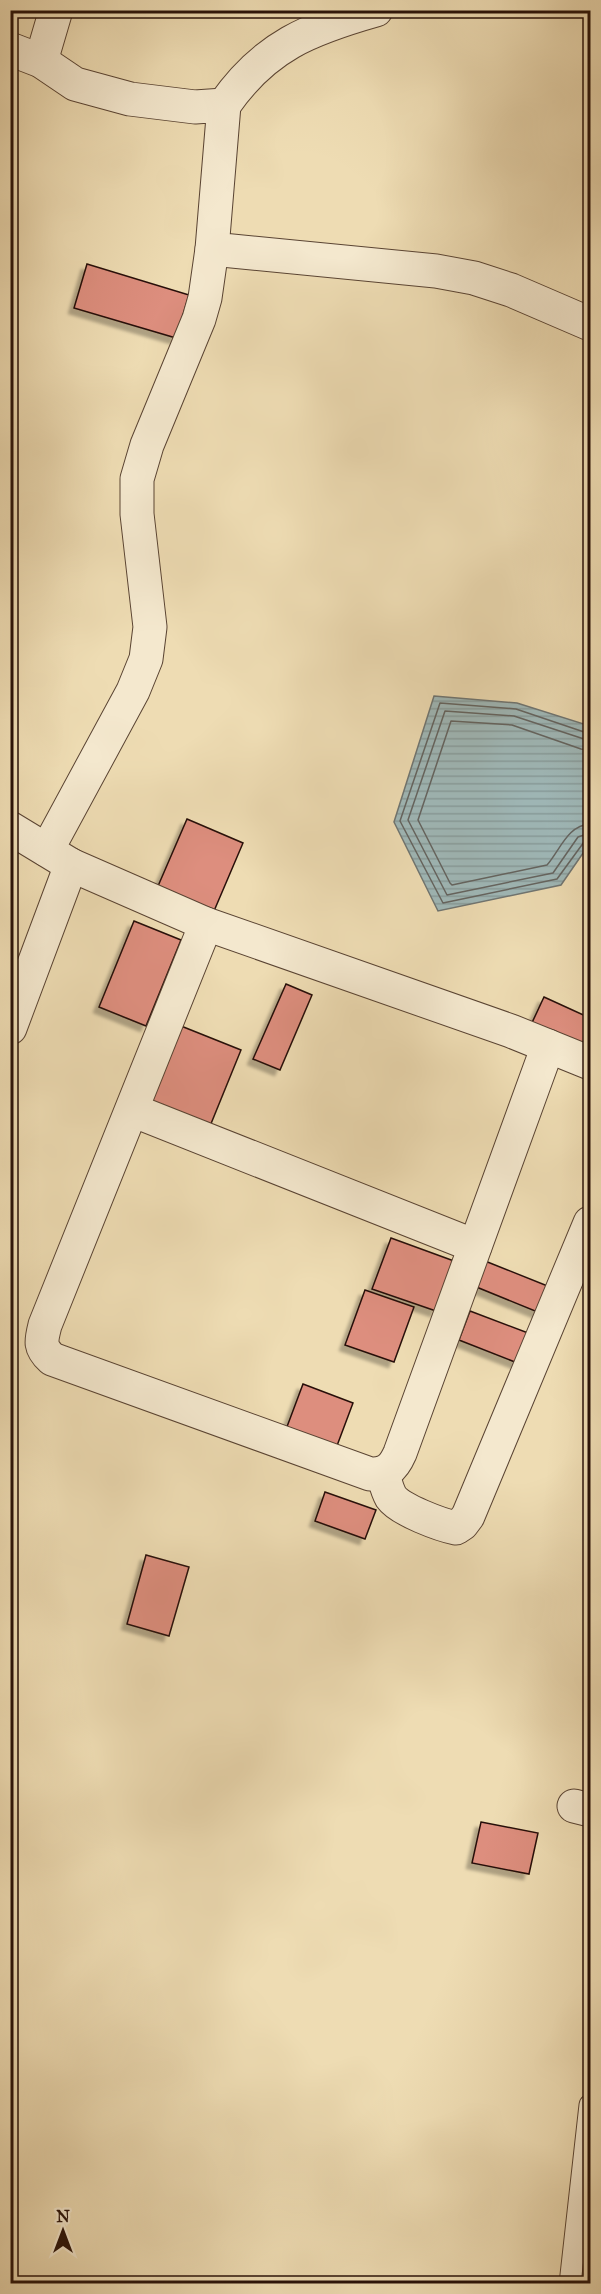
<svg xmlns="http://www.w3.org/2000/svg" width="601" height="2294" viewBox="0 0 601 2294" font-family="'IM FELL Great Primer',serif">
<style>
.water{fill:url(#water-rules);stroke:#6f7572;stroke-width:1.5}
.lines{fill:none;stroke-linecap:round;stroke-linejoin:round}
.shore{stroke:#646460;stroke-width:1.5}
.building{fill:#dd8e7e;stroke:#281108;stroke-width:1.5;filter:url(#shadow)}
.service-casing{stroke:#5a4433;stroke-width:23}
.minor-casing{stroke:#5a4433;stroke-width:35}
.tertiary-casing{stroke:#5a4433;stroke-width:35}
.service{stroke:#f4e8ce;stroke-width:21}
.minor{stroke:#f4e8ce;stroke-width:33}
.tertiary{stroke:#f4e8ce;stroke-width:33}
</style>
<defs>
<pattern id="water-rules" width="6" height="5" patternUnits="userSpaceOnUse" patternTransform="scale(1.5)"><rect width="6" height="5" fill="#9fb8b8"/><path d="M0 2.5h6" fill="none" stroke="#899d9d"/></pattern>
<filter id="shadow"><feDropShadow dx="-5.5" dy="5.5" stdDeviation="1.5" flood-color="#0004"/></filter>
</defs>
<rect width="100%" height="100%" fill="#eedcb3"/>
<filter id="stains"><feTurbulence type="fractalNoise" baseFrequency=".00333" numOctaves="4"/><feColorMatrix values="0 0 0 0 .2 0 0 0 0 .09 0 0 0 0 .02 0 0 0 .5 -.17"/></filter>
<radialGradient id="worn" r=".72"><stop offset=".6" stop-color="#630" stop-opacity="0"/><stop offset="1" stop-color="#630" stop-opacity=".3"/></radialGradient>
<!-- water -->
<path class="water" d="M434,696L517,703L587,725L590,733V843L561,885L438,911L394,822Z"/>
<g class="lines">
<!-- shore -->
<g class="shore">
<path d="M590,734L516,709L440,703L400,821L443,903L557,879L584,842L590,840"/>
<path d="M590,741L514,716L445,711L408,820L447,895L553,873L578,837L590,833"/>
<path d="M590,750L581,749L512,725L451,721L418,820L450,883L452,885L547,865C560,850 568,825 590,824"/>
</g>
</g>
<!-- building -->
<g class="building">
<path d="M87,264L189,295L176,338L74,308Z"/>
<path d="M187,819L243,843L211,918L155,893Z"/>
<path d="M134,921L181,940L146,1026L99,1007Z"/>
<path d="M286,984L312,995L280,1070L253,1059Z"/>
<path d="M544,997L590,1018V1055L530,1027Z"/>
<path d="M181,1026L241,1050L208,1131L148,1108Z"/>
<path d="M391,1238L454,1261L436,1311L372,1289Z"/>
<path d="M485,1261L555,1289L545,1315L474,1286Z"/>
<path d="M365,1290L414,1307L394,1362L345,1345Z"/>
<path d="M470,1311L536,1336L525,1366L459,1340Z"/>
<path d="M303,1384L353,1403L335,1451L285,1432Z"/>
<path d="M325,1492L376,1510L365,1539L315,1521Z"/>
<path d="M146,1555L189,1567L169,1636L127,1624Z"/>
<path d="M481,1822L538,1833L529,1874L472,1863Z"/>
</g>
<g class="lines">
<!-- service casing -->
<g class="service-casing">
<path id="service" d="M570,2284L590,2105"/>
</g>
<!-- minor casing -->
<g class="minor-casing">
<g id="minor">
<path d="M10,49L41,61L75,84L130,99L195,107L224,105L212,249L436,271L474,278L511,290L590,324"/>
<path d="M41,61L56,10"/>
<path d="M224,105C265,46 309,29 376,10"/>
<path d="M47,850L133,691L146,659L150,627L137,514V479L147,445L199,319L205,298L212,249"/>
<path d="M206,924L45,1325C41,1341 39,1347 52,1359L370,1474C386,1474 393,1469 400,1453L548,1046"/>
<path d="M10,1028L71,865"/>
<path d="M132,1110L475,1246"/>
<path d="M383,1474C385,1481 387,1490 391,1497C400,1510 441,1525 456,1528L462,1524L468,1516L590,1223"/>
<path d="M574,1806L590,1810"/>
</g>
</g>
<!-- tertiary casing -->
<g class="tertiary-casing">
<path id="tertiary" d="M10,828L71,865L206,924L511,1031L590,1063"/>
</g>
<!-- service -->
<use href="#service" class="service"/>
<!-- minor -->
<use href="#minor" class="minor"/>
<!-- tertiary -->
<use href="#tertiary" class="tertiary"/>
</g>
<!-- margin -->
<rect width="601" height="2294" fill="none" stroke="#eedcb3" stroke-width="36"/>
<rect x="12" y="12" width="577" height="2270" fill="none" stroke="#281108" stroke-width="3"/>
<rect x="18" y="18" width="565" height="2258" fill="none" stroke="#281108" stroke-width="1.5"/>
<!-- north arrow -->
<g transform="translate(63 2231)" stroke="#f4e8ce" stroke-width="4.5" paint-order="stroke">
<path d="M0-4.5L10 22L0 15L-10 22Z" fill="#281108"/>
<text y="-9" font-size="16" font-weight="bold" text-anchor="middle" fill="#281108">N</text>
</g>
<rect width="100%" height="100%" filter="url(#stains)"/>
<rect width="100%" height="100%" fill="url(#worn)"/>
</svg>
